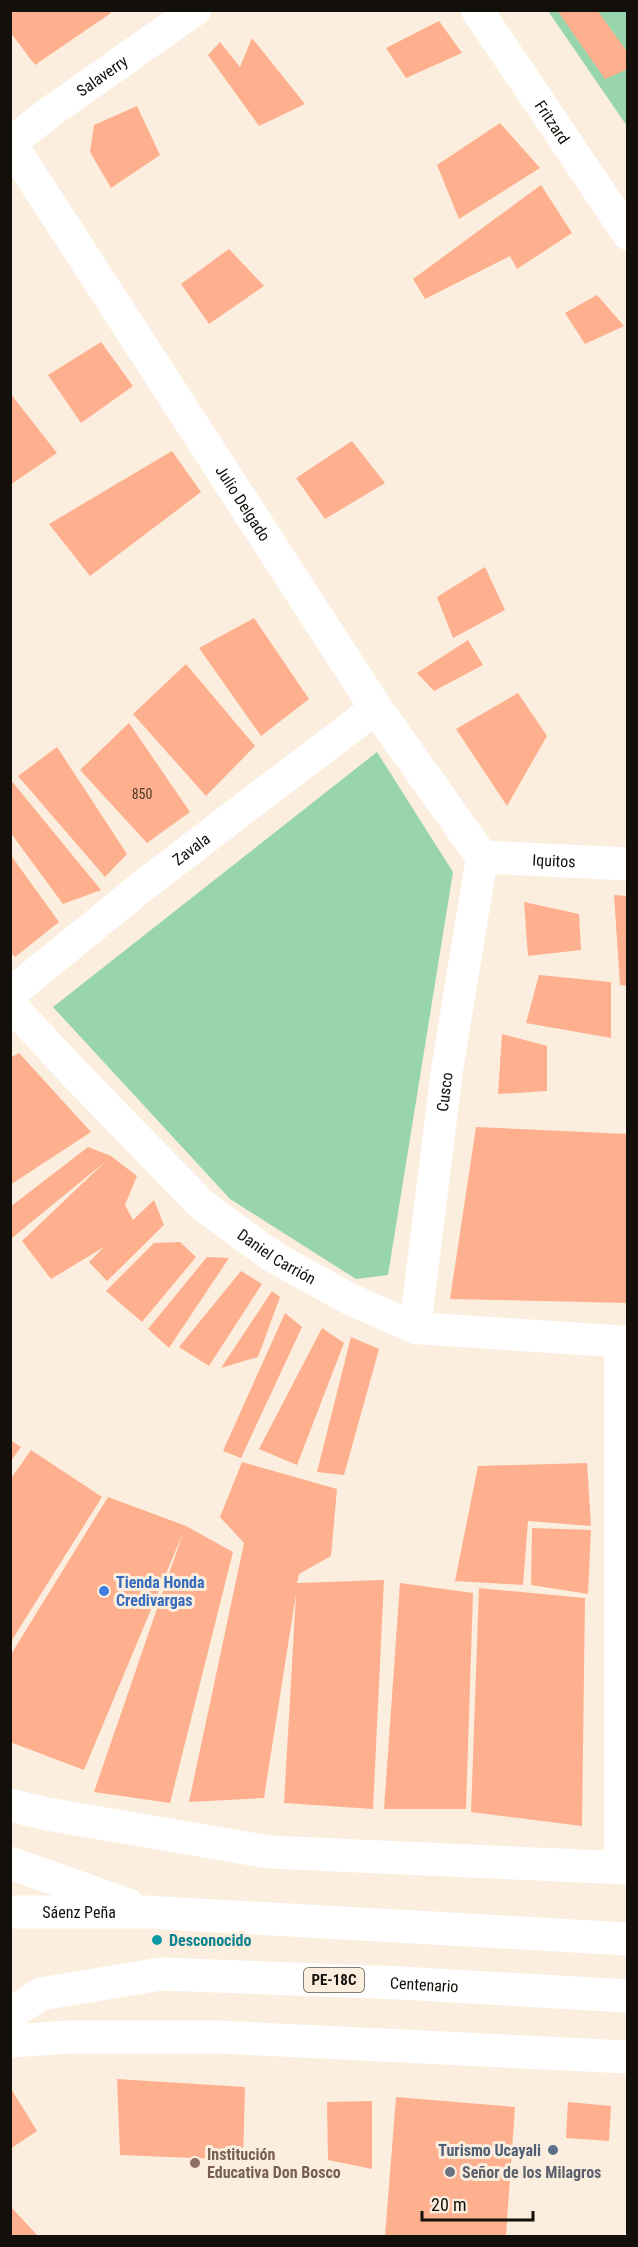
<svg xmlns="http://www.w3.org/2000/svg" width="638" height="2247" viewBox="0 0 638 2247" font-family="'Roboto Condensed',sans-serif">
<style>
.green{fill:#98d4ac}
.building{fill:#feb08e}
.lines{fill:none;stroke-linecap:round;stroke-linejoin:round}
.street{stroke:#fff;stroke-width:32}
.secondary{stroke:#fff;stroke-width:33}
.highway{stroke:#fff;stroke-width:33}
.shop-dot{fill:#3f7fe0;stroke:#fbeedf;stroke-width:2}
.culture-dot{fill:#0f9aa8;stroke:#fbeedf;stroke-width:2}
.service-dot{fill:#5c6f8a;stroke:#fbeedf;stroke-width:2}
.education-dot{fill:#8d6e63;stroke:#fbeedf;stroke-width:2}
.worship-dot{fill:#6b7280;stroke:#fbeedf;stroke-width:2}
.labels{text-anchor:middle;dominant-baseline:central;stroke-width:6;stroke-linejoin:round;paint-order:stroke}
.number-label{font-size:14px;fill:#4e372b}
.shield{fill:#fbeedf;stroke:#59524a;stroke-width:1.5}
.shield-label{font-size:15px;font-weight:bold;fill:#130f0a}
.street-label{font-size:16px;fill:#130f0a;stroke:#fbeedf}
.shop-label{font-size:16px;font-weight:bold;fill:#366cbe;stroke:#fbeedf;text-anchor:start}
.culture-label{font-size:16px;font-weight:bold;fill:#0d838f;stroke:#fbeedf;text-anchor:start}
.service-label{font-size:16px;font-weight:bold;fill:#4e5e75;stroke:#fbeedf;text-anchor:end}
.education-label{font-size:16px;font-weight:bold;fill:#785e54;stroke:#fbeedf;text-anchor:start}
.worship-label{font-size:16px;font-weight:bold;fill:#5b616d;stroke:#fbeedf;text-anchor:start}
</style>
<rect width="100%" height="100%" fill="#fbeedf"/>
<!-- green -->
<g class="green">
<path d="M548,11H627V126Z"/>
<path d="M377,752L453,872L388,1275L356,1279L230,1199L53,1007Z"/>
</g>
<!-- building -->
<g class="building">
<path d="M10,10H109L111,13L35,65L10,32Z"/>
<path d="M557,10H597L628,53V69L605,79Z"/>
<path d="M439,21L462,53L406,78L386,48Z"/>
<path d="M252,38L305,104L259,126L208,55L220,42L240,67Z"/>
<path d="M137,106L160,155L111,188L90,152L94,125Z"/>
<path d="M500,123L540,168L459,219L437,165Z"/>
<path d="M541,185L572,233L517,269L510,256L425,299L413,279Z"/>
<path d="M229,249L264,286L209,324L181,284Z"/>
<path d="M597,295L624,326L585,344L565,313Z"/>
<path d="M101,342L133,386L81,423L48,375Z"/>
<path d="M10,393L57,453L10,485Z"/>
<path d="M352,441L385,483L325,519L296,478Z"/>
<path d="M172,451L201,492L90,576L49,524Z"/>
<path d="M485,567L505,610L453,638L437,597Z"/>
<path d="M254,618L309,699L261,736L199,648Z"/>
<path d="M468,640L483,665L434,691L417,673Z"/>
<path d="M186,664L255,746L206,796L133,714Z"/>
<path d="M518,693L547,736L507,806L456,729Z"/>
<path d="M129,723L190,812L147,843L80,770Z"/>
<path d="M57,747L127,854L105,877L18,776Z"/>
<path d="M10,779L101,890L63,904L10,832Z"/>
<path d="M10,854L59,922L15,957L10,951Z"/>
<path d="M614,895L628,896V986L620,985Z"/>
<path d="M524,902L579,914L581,950L528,956Z"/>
<path d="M539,975L611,982V1038L526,1023Z"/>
<path d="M502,1034L547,1046V1091L498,1094Z"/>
<path d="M19,1053L91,1132L10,1185V1058Z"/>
<path d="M476,1127L628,1134V1303L450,1299Z"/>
<path d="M88,1147L111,1156L137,1176L125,1205L133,1220L154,1200L164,1225L107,1281L89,1262L104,1247L51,1279L22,1241L106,1161L12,1238L10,1236V1207Z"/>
<path d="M180,1242L196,1257L142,1322L106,1291L154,1243Z"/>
<path d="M207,1257L229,1258L169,1348L148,1329Z"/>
<path d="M241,1271L262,1284L209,1366L179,1347Z"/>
<path d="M272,1291L280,1297L258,1357L221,1368Z"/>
<path d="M285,1313L302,1327L241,1458L223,1451Z"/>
<path d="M322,1328L344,1343L297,1465L259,1449Z"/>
<path d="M351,1337L379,1349L344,1475L317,1472Z"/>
<path d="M10,1440L21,1447L10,1462Z"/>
<path d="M31,1450L102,1497L10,1643V1480Z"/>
<path d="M242,1462L337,1489L331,1556L299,1574L297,1583L384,1580L373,1809L284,1803L296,1594L264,1798L189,1802L244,1543L220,1517Z"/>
<path d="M587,1463L591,1526L528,1521L523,1585L455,1581L478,1466Z"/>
<path d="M108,1497L186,1526L233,1552L170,1803L94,1792L183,1533L84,1770L10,1742V1656Z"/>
<path d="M532,1528L591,1530L588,1594L531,1585Z"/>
<path d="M400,1583L473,1593L466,1809H384Z"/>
<path d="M479,1588L585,1598L582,1826L471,1812Z"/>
<path d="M117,2079L245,2087L243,2160L120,2155Z"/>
<path d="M10,2087L37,2131L10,2149Z"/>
<path d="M396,2097L515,2107L506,2236H385Z"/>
<path d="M372,2101V2169L328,2160L327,2102Z"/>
<path d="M568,2102L611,2106L609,2141L566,2138Z"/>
<path d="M10,2206L38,2236H10Z"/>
</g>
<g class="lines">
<!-- street -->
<g class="street">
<path id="s1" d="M477,10L628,234"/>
<path id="s2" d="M10,143L53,110L195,10"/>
<path id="s3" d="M10,994L149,881L376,708"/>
<path id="s4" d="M10,1004L73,1072L202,1205L275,1258L350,1299L415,1328L628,1342"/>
<path id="s5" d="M415,1328L447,1070L482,857"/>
<path d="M620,1867V1342"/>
</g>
<!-- secondary -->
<g class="secondary">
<path id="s6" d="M10,143L376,708L482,857L628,864"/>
<path d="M10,1805L47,1814L269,1852L628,1868"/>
<path d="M10,2041L70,2037H218L628,2057"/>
</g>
<!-- highway -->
<g class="highway">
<path d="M10,1863L128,1905"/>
<path id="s7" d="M10,1912H146L628,1939"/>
<path id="s8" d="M10,2014L41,1994L161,1974L401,1983L628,1996"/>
</g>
</g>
<!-- markers -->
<circle class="shop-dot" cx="104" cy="1591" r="6"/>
<circle class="culture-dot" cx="157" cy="1940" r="6"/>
<circle class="service-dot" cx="553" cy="2150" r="6"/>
<circle class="education-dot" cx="195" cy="2163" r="6"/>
<circle class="worship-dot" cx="450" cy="2172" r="6"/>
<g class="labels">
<!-- number labels -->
<g class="number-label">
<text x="142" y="794">850</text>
</g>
<!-- shield labels -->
<rect class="shield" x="304" y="1968" width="60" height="24" rx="4.5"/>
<g class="shield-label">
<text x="334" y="1980">PE-18C</text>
</g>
<!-- street labels -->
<g class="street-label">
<text stroke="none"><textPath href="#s2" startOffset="114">Salaverry</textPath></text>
<text stroke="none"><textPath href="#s1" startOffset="135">Fritzard</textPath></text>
<text stroke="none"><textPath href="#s6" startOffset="429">Julio Delgado</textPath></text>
<text stroke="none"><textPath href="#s3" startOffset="232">Zavala</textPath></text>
<text stroke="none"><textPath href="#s6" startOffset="928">Iquitos</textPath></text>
<text stroke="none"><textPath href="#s5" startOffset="238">Cusco</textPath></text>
<text stroke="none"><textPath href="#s4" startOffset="369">Daniel Carrión</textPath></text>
<text stroke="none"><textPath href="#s7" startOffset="69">Sáenz Peña</textPath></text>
<text stroke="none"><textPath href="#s8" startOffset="422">Centenario</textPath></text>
</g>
<!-- shop labels -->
<g class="shop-label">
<text x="116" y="1582">Tienda Honda<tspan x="116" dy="18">Credivargas</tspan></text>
</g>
<!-- culture labels -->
<g class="culture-label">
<text x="169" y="1940">Desconocido</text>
</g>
<!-- service labels -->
<g class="service-label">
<text x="541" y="2150">Turismo Ucayali</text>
</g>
<!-- education labels -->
<g class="education-label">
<text x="207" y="2154">Institución<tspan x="207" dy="18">Educativa Don Bosco</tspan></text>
</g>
<!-- worship labels -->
<g class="worship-label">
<text x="462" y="2172">Señor de los Milagros</text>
</g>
</g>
<!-- border -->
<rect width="638" height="2247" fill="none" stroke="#130f0a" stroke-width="24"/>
<!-- scale -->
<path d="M422 2211v9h111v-9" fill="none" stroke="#130f0a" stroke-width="3"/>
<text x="431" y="2211" font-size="18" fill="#130f0a" stroke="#fbeedf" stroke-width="4.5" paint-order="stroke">20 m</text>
</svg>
